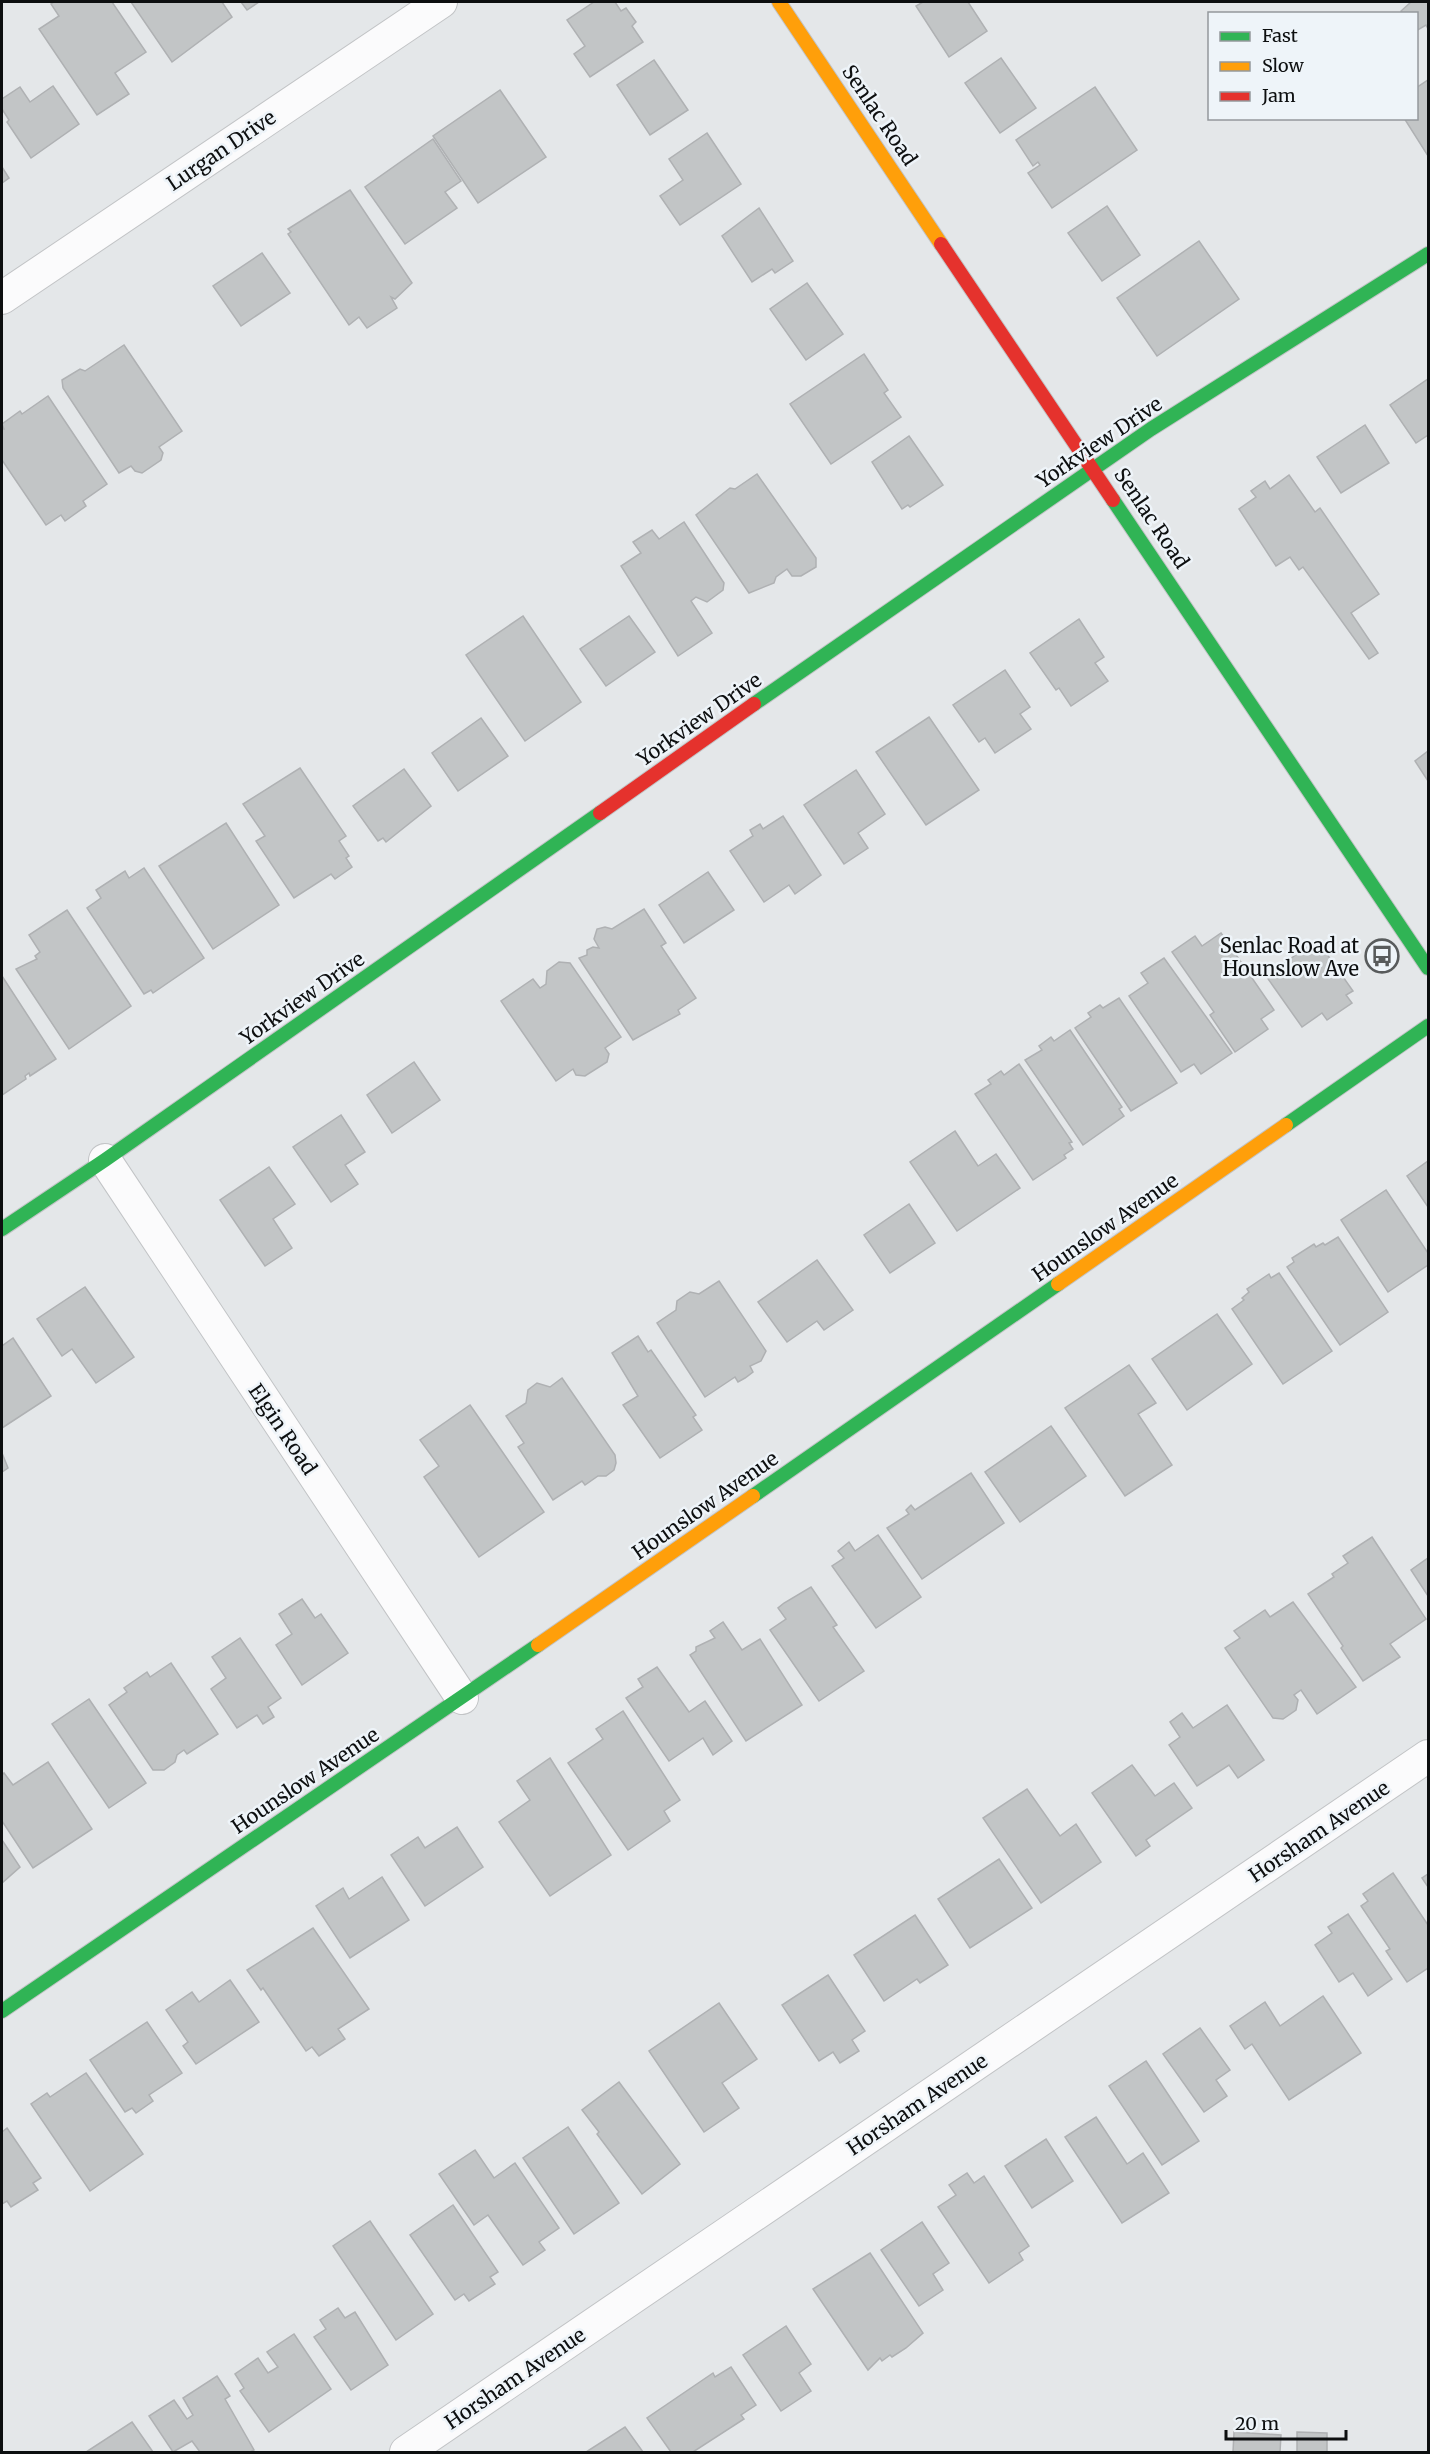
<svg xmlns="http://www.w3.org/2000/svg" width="1430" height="2454" viewBox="0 0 1430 2454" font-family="Merriweather,serif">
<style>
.building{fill:#c2c5c6;stroke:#afb1b3;stroke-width:1.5}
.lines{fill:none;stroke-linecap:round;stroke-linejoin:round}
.street-casing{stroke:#c2c4c6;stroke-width:34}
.fast-casing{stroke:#c2c4c6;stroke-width:16}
.slow-casing{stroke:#c2c4c6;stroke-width:16}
.jam-casing{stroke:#c2c4c6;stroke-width:16}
.street{stroke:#fbfbfc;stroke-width:32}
.fast{stroke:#30b455;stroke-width:14}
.slow{stroke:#ff9f0a;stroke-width:14}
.jam{stroke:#e5322d;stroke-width:14}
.labels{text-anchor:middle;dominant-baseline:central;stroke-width:5;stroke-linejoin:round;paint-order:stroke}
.street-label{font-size:20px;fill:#0d0f10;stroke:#eef4f9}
.poi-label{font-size:20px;fill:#0d0f10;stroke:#eef4f9;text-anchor:end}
</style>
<rect width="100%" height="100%" fill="#e4e7e9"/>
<!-- building -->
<g class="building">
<path d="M54,2H112L146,52L115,73L129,94L97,115L39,29L59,16L51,4Z"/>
<path d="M131,2H222L232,17L172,62Z"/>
<path d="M241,2H259L247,10Z"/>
<path d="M594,2H615L621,11L626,8L636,22L632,26L643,42L590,77L574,54L585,46L567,20Z"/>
<path d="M923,2H968L987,31L949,57L916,6Z"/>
<path d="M1411,2H1428V29L1426,25L1416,31V14H1403L1401,11Z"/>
<path d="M1001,58L1036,108L1000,133L965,83Z"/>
<path d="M654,60L688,110L650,135L617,85Z"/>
<path d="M1428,80V156L1404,118H1416V88Z"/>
<path d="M53,86L79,124L31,158L7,122L9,120L2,109V99L20,87L30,102Z"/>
<path d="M1095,87L1137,150L1052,208L1028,173L1040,165L1038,162L1033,166L1016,140Z"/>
<path d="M500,90L546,157L478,203L433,136Z"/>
<path d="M707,133L741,184L680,225L660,196L683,180L669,159Z"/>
<path d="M433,139L461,181L445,192L457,208L405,244L365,187Z"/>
<path d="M2,167L9,178L2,183Z"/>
<path d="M350,190L412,283L395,299L391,297L397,308L367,328L359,317L349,325L288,234L291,232L288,229Z"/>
<path d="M1107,206L1140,255L1102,281L1068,233Z"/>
<path d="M759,208L793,261L775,273L772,269L752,282L722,236Z"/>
<path d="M1199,241L1239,299L1157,356L1117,298Z"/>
<path d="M262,253L290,293L241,326L213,286Z"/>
<path d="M807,283L843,334L806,360L770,309Z"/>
<path d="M124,345L182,431L159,447L163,453L161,460L142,473L135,471L131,466L119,473L63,388L62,380L80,369L85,371Z"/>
<path d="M864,354L888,390L884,393L901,417L831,464L790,404Z"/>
<path d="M1428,379V435L1416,443L1390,405Z"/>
<path d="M48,396L107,484L83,501L86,506L65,521L61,515L46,525L2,460V429H4L2,424L20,411L22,414Z"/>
<path d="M1365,425L1389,463L1341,493L1317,457Z"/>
<path d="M909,436L943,485L910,507L908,505L902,509L872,462Z"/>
<path d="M757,474L816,558V567L801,576H792L787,569L776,577L774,583L749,593L696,515L730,488L735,489Z"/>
<path d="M1289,475L1315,512L1320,508L1379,594L1351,613L1378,653L1369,659L1303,567L1299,570L1290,557L1276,566L1239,509L1256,497L1251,491L1265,481L1270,489Z"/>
<path d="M684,522L724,583L723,590L707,602L696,597L691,601L712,633L678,656L621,566L641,553L633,542L652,530L659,539Z"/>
<path d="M523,616L581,702L525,741L466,655Z"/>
<path d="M629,616L655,652L606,686L580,649Z"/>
<path d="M1079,619L1104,657L1095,663L1108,681L1071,706L1059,688L1056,690L1030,653Z"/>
<path d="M1005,670L1030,707L1020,714L1031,729L995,753L985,738L979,742L953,705Z"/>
<path d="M929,717L979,790L926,825L876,752Z"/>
<path d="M481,718L508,756L458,791L432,753Z"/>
<path d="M1428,751V781L1415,761Z"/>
<path d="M300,768L346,836L339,841L349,856L346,858L352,867L335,879L331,874L294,898L256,841L265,836L243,804Z"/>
<path d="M404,769L431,806L386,842L383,838L378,841L353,806Z"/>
<path d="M856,770L885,814L858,833L868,848L844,864L804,805Z"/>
<path d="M783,816L821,875L795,894L789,885L764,902L730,851L753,836L750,830L760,824L763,829Z"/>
<path d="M226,823L279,905L213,949L159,866Z"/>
<path d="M144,868L204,958L153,993L151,990L144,994L87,908L101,898L96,890L125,871L129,878Z"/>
<path d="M708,872L734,910L684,943L659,905Z"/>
<path d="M644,909L666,943L661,946L696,998L678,1010L680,1014L633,1040L579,958L587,955V950L593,947L599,948L594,939L597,929L605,927L612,929Z"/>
<path d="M67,910L131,1006L69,1049L16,969L37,959L35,956L40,952L29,935Z"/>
<path d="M1221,933L1274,1010L1261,1019L1268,1029L1235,1052L1210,1015L1214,1012L1172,952L1195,936L1202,946Z"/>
<path d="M1317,940L1353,991L1346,995L1352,1003L1327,1020L1322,1013L1302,1027L1266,976Z"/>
<path d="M1164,958L1232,1053L1201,1074L1194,1064L1181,1072L1129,996L1148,983L1141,973Z"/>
<path d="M559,962L570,963L621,1037L605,1048L609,1054L607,1062L585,1076L576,1075L573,1069L556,1081L501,1001L533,979L540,988L546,984L547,971Z"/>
<path d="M2,976L56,1059L30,1076L29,1073L25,1076L26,1079L2,1095Z"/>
<path d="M1119,998L1177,1083L1131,1111L1075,1028L1091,1017L1088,1013L1100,1005L1103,1008Z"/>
<path d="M1070,1030L1122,1107L1119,1109L1124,1116L1083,1145L1025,1060L1042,1050L1039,1046L1051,1037L1054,1041Z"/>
<path d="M414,1062L440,1100L392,1133L367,1095Z"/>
<path d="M1019,1064L1072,1142L1069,1143L1073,1149L1064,1155L1066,1158L1033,1180L975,1094L991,1084L988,1080L1001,1071L1004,1075Z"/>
<path d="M341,1115L365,1152L345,1165L358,1184L331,1202L293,1147Z"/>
<path d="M955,1131L978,1166L996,1154L1020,1188L957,1231L910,1162Z"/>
<path d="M1428,1161V1207L1407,1176Z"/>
<path d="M269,1167L295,1204L273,1219L292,1248L265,1266L220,1200Z"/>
<path d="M1386,1190L1428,1253V1265L1388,1292L1341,1220Z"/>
<path d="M909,1204L935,1243L890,1273L864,1235Z"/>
<path d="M1338,1237L1388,1312L1340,1345L1287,1267L1294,1262L1292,1258L1314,1244L1316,1247L1323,1243L1325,1245Z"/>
<path d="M817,1260L853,1310L824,1330L817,1321L787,1342L758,1302Z"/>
<path d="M1279,1273L1332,1351L1283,1384L1232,1309L1244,1300L1242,1298L1249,1292L1247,1289L1269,1274L1271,1278Z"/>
<path d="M719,1281L766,1351L761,1361L750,1366L753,1372L745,1378L738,1382L735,1377L705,1397L657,1323L676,1310L677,1301L690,1292L699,1294Z"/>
<path d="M85,1287L134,1357L96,1383L72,1349L62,1356L37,1319Z"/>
<path d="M1217,1314L1252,1364L1187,1410L1152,1359Z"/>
<path d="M638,1336L648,1352L651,1350L696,1415L693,1417L702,1430L660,1458L623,1405L638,1396L612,1353Z"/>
<path d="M13,1338L51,1396L2,1428V1346Z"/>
<path d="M1129,1365L1156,1403L1138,1414L1172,1465L1125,1496L1065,1408Z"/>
<path d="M562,1378L615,1455L616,1463L614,1470L606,1476H598L585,1485L582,1481L553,1500L518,1447L524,1443L506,1416L526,1403L528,1390L537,1383L550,1387Z"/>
<path d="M470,1405L544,1512L479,1557L424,1477L439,1466L420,1440Z"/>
<path d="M1051,1426L1086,1476L1020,1522L985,1472Z"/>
<path d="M2,1453L8,1468L2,1472Z"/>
<path d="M971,1473L1004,1523L922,1579L887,1528L909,1514L906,1510L911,1505L915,1510Z"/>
<path d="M878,1535L921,1597L876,1628L832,1566L844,1558L838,1551L849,1542L855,1551Z"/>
<path d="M1372,1537L1426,1619L1390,1644L1400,1657L1363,1681L1341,1648L1343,1646L1308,1594L1334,1577L1332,1574L1348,1563L1343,1556Z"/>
<path d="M1428,1558V1596L1411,1570Z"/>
<path d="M811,1587L837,1625L833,1627L864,1671L819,1701L770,1630L786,1619L778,1608L784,1603Z"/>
<path d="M302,1599L315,1618L321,1614L348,1653L302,1685L276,1645L292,1634L279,1614Z"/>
<path d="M1293,1602L1356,1687L1317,1714L1301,1690L1294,1695L1298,1700L1296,1710L1283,1719L1273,1718L1225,1648L1240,1638L1234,1631L1265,1610L1270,1617Z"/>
<path d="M723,1622L742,1650L760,1639L802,1705L746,1741L690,1655L696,1651V1647L715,1638L710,1631Z"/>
<path d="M240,1638L281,1698L268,1707L274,1717L263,1724L257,1715L237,1728L211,1689L226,1678L212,1657Z"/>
<path d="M171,1663L218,1734L187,1754L184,1750L177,1755L175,1762L164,1770H153L109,1705L127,1692L124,1688L147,1672L150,1677Z"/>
<path d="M657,1667L689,1712L705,1701L732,1741L713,1755L703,1738L669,1761L626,1698L643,1687L638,1679Z"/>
<path d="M89,1699L146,1783L109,1808L52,1724Z"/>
<path d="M1227,1705L1264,1760L1238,1778L1229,1765L1197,1786L1169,1745L1180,1737L1170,1722L1182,1713L1193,1728Z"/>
<path d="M623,1711L680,1800L664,1811L670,1821L628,1850L568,1763L603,1739L596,1729Z"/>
<path d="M550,1758L611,1855L550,1896L499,1822L530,1800L517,1781Z"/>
<path d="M48,1762L92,1829L33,1868L2,1821V1775L4,1773L13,1785Z"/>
<path d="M1132,1765L1155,1796L1174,1783L1192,1808L1146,1840L1150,1846L1136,1856L1092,1793Z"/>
<path d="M1027,1789L1060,1836L1076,1824L1101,1862L1041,1903L983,1818Z"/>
<path d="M457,1827L483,1867L425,1906L391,1855L418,1837L425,1848Z"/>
<path d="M2,1840L20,1867L2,1883Z"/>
<path d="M999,1859L1032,1908L970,1948L938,1899Z"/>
<path d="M1393,1873L1428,1925V1968L1407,1982L1386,1951L1390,1949L1361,1906L1368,1901L1363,1894Z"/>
<path d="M1428,1874V1887L1422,1878Z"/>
<path d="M382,1877L409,1920L350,1958L316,1906L343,1888L349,1899Z"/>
<path d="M1348,1914L1392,1979L1368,1996L1353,1973L1339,1982L1315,1945L1332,1933L1328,1927Z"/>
<path d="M915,1915L948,1965L920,1983L917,1979L884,2001L854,1955Z"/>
<path d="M313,1928L369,2009L338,2029L345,2039L319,2056L312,2047L306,2051L263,1988L261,1990L247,1970Z"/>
<path d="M828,1975L865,2031L852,2040L859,2051L840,2063L833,2052L819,2061L782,2005Z"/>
<path d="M230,1980L259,2022L196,2064L183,2046L188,2042L166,2010L192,1992L199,2002Z"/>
<path d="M1323,1996L1361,2053L1289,2100L1252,2044L1245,2049L1230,2026L1265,2002L1280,2026Z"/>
<path d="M719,2003L757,2059L722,2083L739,2108L704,2132L649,2051Z"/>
<path d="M147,2022L182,2073L149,2095L153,2101L136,2113L132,2108L125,2112L90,2060Z"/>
<path d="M1200,2028L1230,2070L1216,2080L1227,2096L1204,2112L1163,2054Z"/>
<path d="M1146,2061L1199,2141L1162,2165L1109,2086Z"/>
<path d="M86,2073L143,2154L90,2191L31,2104L47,2093L50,2097Z"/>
<path d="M619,2082L680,2164L642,2194L597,2134L599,2132L582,2110Z"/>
<path d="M1096,2117L1127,2164L1143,2153L1169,2193L1122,2223L1065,2137Z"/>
<path d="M568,2127L619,2203L574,2234L523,2158Z"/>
<path d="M7,2128L41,2178L33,2183L38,2190L11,2207L7,2201L2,2204V2132Z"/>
<path d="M1046,2139L1073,2181L1032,2208L1005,2166Z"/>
<path d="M475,2150L494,2178L515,2163L559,2228L539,2242L545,2250L523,2265L488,2215L474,2225L439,2174Z"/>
<path d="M967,2173L974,2183L984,2176L1029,2246L1019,2253L1023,2260L989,2283L938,2207L956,2195L949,2185Z"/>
<path d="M453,2205L498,2272L490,2277L495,2284L469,2301L464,2294L455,2300L410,2235Z"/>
<path d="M370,2221L433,2314L396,2340L333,2246Z"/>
<path d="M922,2222L949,2263L933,2274L943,2290L919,2306L881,2250Z"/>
<path d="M870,2253L923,2333L906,2348L892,2357L890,2355L882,2361L880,2358L868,2370L813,2289Z"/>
<path d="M338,2308L345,2318L355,2312L388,2365L351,2390L314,2337L326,2329L320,2320Z"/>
<path d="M786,2326L811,2364L799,2373L811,2391L781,2411L743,2355Z"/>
<path d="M294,2334L331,2389L269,2432L240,2391L244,2388L235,2374L258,2358L268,2373L278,2367L267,2352Z"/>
<path d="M731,2367L756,2405L741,2415L744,2419L693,2452H671L647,2418L713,2373L715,2377Z"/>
<path d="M217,2376L230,2396L225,2399L254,2450L250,2452H200L192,2441L173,2452L149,2416L174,2400L187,2419L193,2415L183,2398Z"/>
<path d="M132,2422L153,2452H86Z"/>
<path d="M625,2427L643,2452H586Z"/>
<path d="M1234,2432L1281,2435L1280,2452H1233Z"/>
<path d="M1297,2432L1327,2433V2452H1297Z"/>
</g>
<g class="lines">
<!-- street casing -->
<g class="street-casing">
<g id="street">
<path d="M2,298L441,2"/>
<path d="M105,1160L462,1698"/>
<path d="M406,2452L1428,1756"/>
</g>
</g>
<!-- fast casing -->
<g class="fast-casing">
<g id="fast">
<path d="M1113,500L1428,968"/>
<path d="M754,704L1151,429L1428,254"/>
<path d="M1286,1125L1428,1026"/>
<path d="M2,1229L105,1160L600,813"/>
<path d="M753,1496L1058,1284"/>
<path d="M2,2011L538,1645"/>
</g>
</g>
<!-- slow casing -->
<g class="slow-casing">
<g id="slow">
<path d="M779,2L941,244"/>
<path d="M1058,1284L1286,1125"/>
<path d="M538,1645L753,1496"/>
</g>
</g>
<!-- jam casing -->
<g class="jam-casing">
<g id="jam">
<path d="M941,244L1113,500"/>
<path d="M600,813L754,704"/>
</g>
</g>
<!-- street -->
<use href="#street" class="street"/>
<!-- fast -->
<use href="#fast" class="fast"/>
<!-- slow -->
<use href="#slow" class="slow"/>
<!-- jam -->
<use href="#jam" class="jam"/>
</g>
<!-- icons -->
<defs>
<g id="bus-ring" transform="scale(1.725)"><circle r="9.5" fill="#eef4f9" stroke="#585b5c" stroke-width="1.5"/><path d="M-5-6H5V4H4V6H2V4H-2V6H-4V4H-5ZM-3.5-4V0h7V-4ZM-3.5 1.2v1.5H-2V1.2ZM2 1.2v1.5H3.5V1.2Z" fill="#585b5c"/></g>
</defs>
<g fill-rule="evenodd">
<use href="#bus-ring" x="1382" y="956"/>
</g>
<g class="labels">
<!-- street labels -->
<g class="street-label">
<text transform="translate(880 115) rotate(56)">Senlac Road</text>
<text transform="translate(221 150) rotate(-34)">Lurgan Drive</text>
<text transform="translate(1099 442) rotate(-34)">Yorkview Drive</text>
<text transform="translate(1152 518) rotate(56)">Senlac Road</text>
<text transform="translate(699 719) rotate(-35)">Yorkview Drive</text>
<text transform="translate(302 998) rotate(-35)">Yorkview Drive</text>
<text transform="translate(1105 1227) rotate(-35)">Hounslow Avenue</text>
<text transform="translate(283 1429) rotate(56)">Elgin Road</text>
<text transform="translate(705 1505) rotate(-35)">Hounslow Avenue</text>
<text transform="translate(305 1780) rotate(-34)">Hounslow Avenue</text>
<text transform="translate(1319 1831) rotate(-34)">Horsham Avenue</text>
<text transform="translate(917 2104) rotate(-34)">Horsham Avenue</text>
<text transform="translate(515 2378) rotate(-34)">Horsham Avenue</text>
</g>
<!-- poi labels -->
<g class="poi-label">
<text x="1359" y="945">Senlac Road at<tspan x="1359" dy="23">Hounslow Ave</tspan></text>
</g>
</g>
<!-- border -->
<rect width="1430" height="2454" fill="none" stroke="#0d0f10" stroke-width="6"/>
<!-- legend -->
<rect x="1208" y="12" width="210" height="108" fill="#eef4f9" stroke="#94989c" stroke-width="1.5"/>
<rect x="1220" y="32" width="30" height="9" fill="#30b455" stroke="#94989c" stroke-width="1.5"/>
<text x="1262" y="42" font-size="18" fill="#0d0f10">Fast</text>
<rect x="1220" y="62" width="30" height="9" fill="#ff9f0a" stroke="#94989c" stroke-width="1.5"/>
<text x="1262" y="72" font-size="18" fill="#0d0f10">Slow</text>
<rect x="1220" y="92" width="30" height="9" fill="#e5322d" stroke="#94989c" stroke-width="1.5"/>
<text x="1262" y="102" font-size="18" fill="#0d0f10">Jam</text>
<!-- scale -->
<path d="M1226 2430v9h120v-9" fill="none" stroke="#0d0f10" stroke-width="3"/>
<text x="1235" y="2430" font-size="18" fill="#0d0f10" stroke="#eef4f9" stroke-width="4.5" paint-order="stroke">20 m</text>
</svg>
